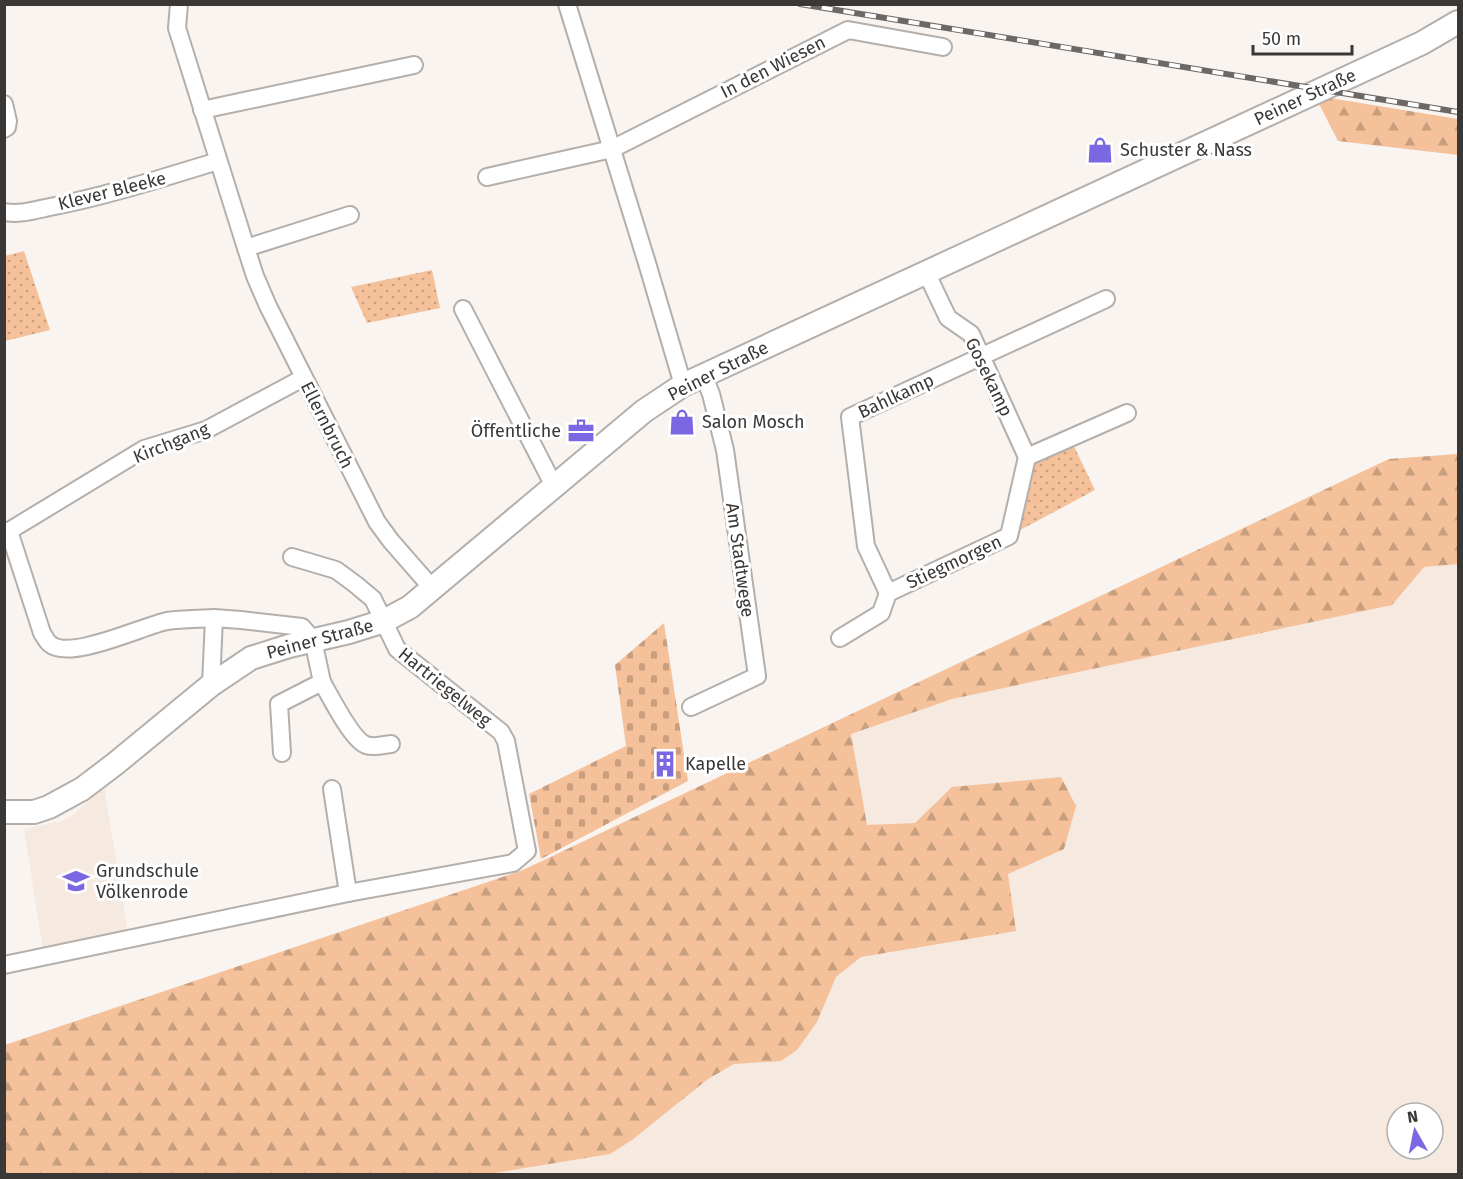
<svg xmlns="http://www.w3.org/2000/svg" width="1463" height="1179" viewBox="0 0 1463 1179" font-family="'Fira Sans',sans-serif">
<style>
.built{fill:#f5e9e0;fill-rule:evenodd}
.forest{fill:url(#forest-firs)}
.cemetery{fill:url(#cemetery-stones)}
.park{fill:url(#park-dots)}
.lines{fill:none;stroke-linecap:round;stroke-linejoin:round}
.minor-casing{stroke:#b4afab;stroke-width:20}
.secondary-casing{stroke:#b4afab;stroke-width:26}
.minor{stroke:#fff;stroke-width:16}
.secondary{stroke:#fff;stroke-width:22}
.rail-casing{stroke:#6b6866;stroke-width:6}
.rail{stroke:#fff;stroke-width:4;stroke-dasharray:11;stroke-linecap:butt}
.labels{text-anchor:middle;dominant-baseline:central;stroke-width:6;stroke-linejoin:round;paint-order:stroke}
.street-label{font-size:18px;fill:#3a3836;stroke:#fff}
.poi-label{font-size:18px;fill:#3a3836;stroke:#fff;text-anchor:start}
</style>
<defs>
<pattern id="forest-firs" width="22" height="20" patternUnits="userSpaceOnUse" patternTransform="scale(1.5)"><rect width="22" height="20" fill="#f5c19a"/><path d="M5 1l3.5 6h-7zM16 11l3.5 6h-7z" fill="#c79e7e"/></pattern>
<pattern id="cemetery-stones" width="16" height="16" patternUnits="userSpaceOnUse" patternTransform="scale(1.5)"><rect width="16" height="16" fill="#f5c19a"/><path d="M2 7V4a2 2 0 0 1 4 0v3zM10 15v-3a2 2 0 0 1 4 0v3z" fill="#c79e7e"/></pattern>
<pattern id="park-dots" width="8" height="8" patternUnits="userSpaceOnUse" patternTransform="scale(1.5)"><rect width="8" height="8" fill="#f5c19a"/><path d="M2 2h.1M6 6h.1" fill="none" stroke="#c79e7e" stroke-width="1.8" stroke-linecap="round"/></pattern>
</defs>
<rect width="100%" height="100%" fill="#f9f4f0"/>
<!-- built -->
<g class="built">
<path d="M1458,454V1174H5L4,1045L523,870L1389,459ZM1397,1113H1433V1149H1397Z"/>
<path d="M104,786L128,933L43,950L24,829L61,821L73,815Z"/>
</g>
<!-- forest -->
<g class="forest">
<path d="M1324,97L1458,119V155L1338,141L1317,100Z"/>
<path d="M1458,454V564L1424,567L1392,605L952,699L851,734L867,825L915,823L952,787L1061,777L1076,806L1064,849L1008,874L1016,931L861,957L836,977L817,1022L797,1050L781,1061L734,1064L708,1079L632,1140L610,1154L495,1173L493,1174H5V1045L523,870L1389,459Z"/>
</g>
<!-- cemetery -->
<path class="cemetery" d="M664,623L688,781L541,859L529,794L626,746L615,665Z"/>
<!-- park -->
<g class="park">
<path d="M24,251L50,330L5,341V256Z"/>
<path d="M432,270L440,308L367,323L351,287Z"/>
<path d="M1070,438L1095,490L1009,536L1027,457Z"/>
</g>
<g class="lines">
<!-- minor casing -->
<g class="minor-casing">
<g id="minor">
<path d="M179,4L177,28L246,248L255,276L268,306L377,522L391,541L432,588"/>
<path d="M567,4L647,263L683,385"/>
<path d="M4,104L8,121L7,127L4,129"/>
<path d="M202,110L414,65"/>
<path d="M487,177L612,149L848,30L943,47"/>
<path d="M4,212C19,215 35,210 50,207C107,196 162,178 218,161"/>
<path d="M246,248L350,215"/>
<path d="M926,272L948,318L971,334L1027,457"/>
<path d="M463,309L554,486"/>
<path d="M9,531L42,633C44,636 47,642 50,644C70,661 143,626 167,621C182,619 199,619 214,618"/>
<path d="M4,532L9,531L144,449L206,430L303,378"/>
<path d="M888,593L866,546L850,417L1106,299"/>
<path d="M840,638L881,613L888,593L1009,536L1027,457L1127,413"/>
<path d="M322,682C330,696 352,740 366,745C374,748 383,745 391,744"/>
<path d="M211,685L214,618L241,620L302,627L313,640L322,682L279,704L282,753"/>
<path d="M691,707L757,676L725,450L711,394L703,374"/>
<path d="M332,789L348,893"/>
<path d="M4,965L348,893L513,863L527,851L506,741L501,732L397,649L373,599L355,584L336,570L292,557"/>
</g>
</g>
<!-- secondary casing -->
<g class="secondary-casing">
<path id="secondary" d="M4,812H34L49,807L82,789L115,764L211,685L251,658L289,646L349,632L384,621L410,607L644,411L683,385L1422,43L1458,22"/>
</g>
<!-- minor -->
<use href="#minor" class="minor"/>
<!-- secondary -->
<use href="#secondary" class="secondary"/>
<!-- rail casing -->
<g class="rail-casing">
<path id="rail" d="M800,4L1458,112"/>
</g>
<!-- rail -->
<use href="#rail" class="rail"/>
</g>
<!-- icons -->
<defs>
<g id="shop-bare" transform="scale(2.07)"><path d="M-5-2.5h2.3a2.7 3.5 0 0 1 5.4 0H5L5.5 6h-11ZM-1.5-2.5h3a1.5 2.3 0 0 0-3 0Z" fill="#7b67e2" stroke="#fff" stroke-width="2.5" paint-order="stroke"/></g>
<g id="office-bare" transform="scale(2.07)"><path d="M-6-3h4V-5.5h4V-3h4V5H-6ZM-1-4.5V-3h2v-1.5ZM-6 0V1H6V0Z" fill="#7b67e2" stroke="#fff" stroke-width="2.5" paint-order="stroke"/></g>
<g id="building-bare" transform="scale(2.07)"><path d="M-4-6H4V6H1V3H-1V6H-4ZM-2.5-4.3h1.7v1.8h-1.7ZM.8-4.3h1.7v1.8H.8ZM-2.5-1h1.7V.8h-1.7ZM.8-1h1.7V.8H.8Z" fill="#7b67e2" stroke="#fff" stroke-width="2.5" paint-order="stroke"/></g>
<g id="school-bare" transform="scale(2.07)"><path d="M0-5L7-2L0 1L-7-2ZM-4 1L0 2.5L4 1V4Q0 6-4 4Z" fill="#7b67e2" stroke="#fff" stroke-width="2.5" paint-order="stroke"/></g>
</defs>
<g fill-rule="evenodd">
<use href="#shop-bare" x="1100" y="150"/>
<use href="#shop-bare" x="682" y="422"/>
<use href="#office-bare" x="581" y="431"/>
<use href="#building-bare" x="665" y="764"/>
<use href="#school-bare" x="76" y="881"/>
</g>
<g class="labels">
<!-- street labels -->
<g class="street-label">
<text transform="translate(773 67) rotate(-27)">In den Wiesen</text>
<text transform="translate(1305 97) rotate(-25)">Peiner Straße</text>
<text transform="translate(112 191) rotate(-14)">Klever Bleeke</text>
<text transform="translate(718 371) rotate(-27)">Peiner Straße</text>
<text transform="translate(989 377) rotate(64)">Gosekamp</text>
<text transform="translate(896 396) rotate(-25)">Bahlkamp</text>
<text transform="translate(327 425) rotate(63)">Ellernbruch</text>
<text transform="translate(171 443) rotate(-22)">Kirchgang</text>
<text transform="translate(740 560) rotate(82)">Am Stadtwege</text>
<text transform="translate(954 562) rotate(-25)">Stiegmorgen</text>
<text transform="translate(320 639) rotate(-15)">Peiner Straße</text>
<text transform="translate(445 687) rotate(39)">Hartriegelweg</text>
</g>
<!-- poi labels -->
<g class="poi-label">
<text x="1120" y="150">Schuster &amp; Nass</text>
<text x="702" y="422">Salon Mosch</text>
<text x="561" y="431" text-anchor="end">Öffentliche</text>
<text x="685" y="764">Kapelle</text>
<text x="96" y="871">Grundschule<tspan x="96" dy="21">Völkenrode</tspan></text>
</g>
</g>
<!-- border -->
<rect width="1463" height="1179" fill="none" stroke="#3a3836" stroke-width="12"/>
<!-- north arrow -->
<g transform="translate(1415 1131) rotate(351)"><circle r="28" fill="#ffffff" stroke="#b0afaf" stroke-width="1.5"/>
<path d="M0-4.5L10 22L0 15L-10 22Z" fill="#7b67e2"/>
<text y="-9" font-size="16" font-weight="bold" text-anchor="middle" fill="#3a3836">N</text>
</g>
<!-- scale -->
<path d="M1253 45v9h99v-9" fill="none" stroke="#3a3836" stroke-width="3"/>
<text x="1262" y="45" font-size="18" fill="#3a3836" stroke="#ffffff" stroke-width="4.5" paint-order="stroke">50 m</text>
</svg>
